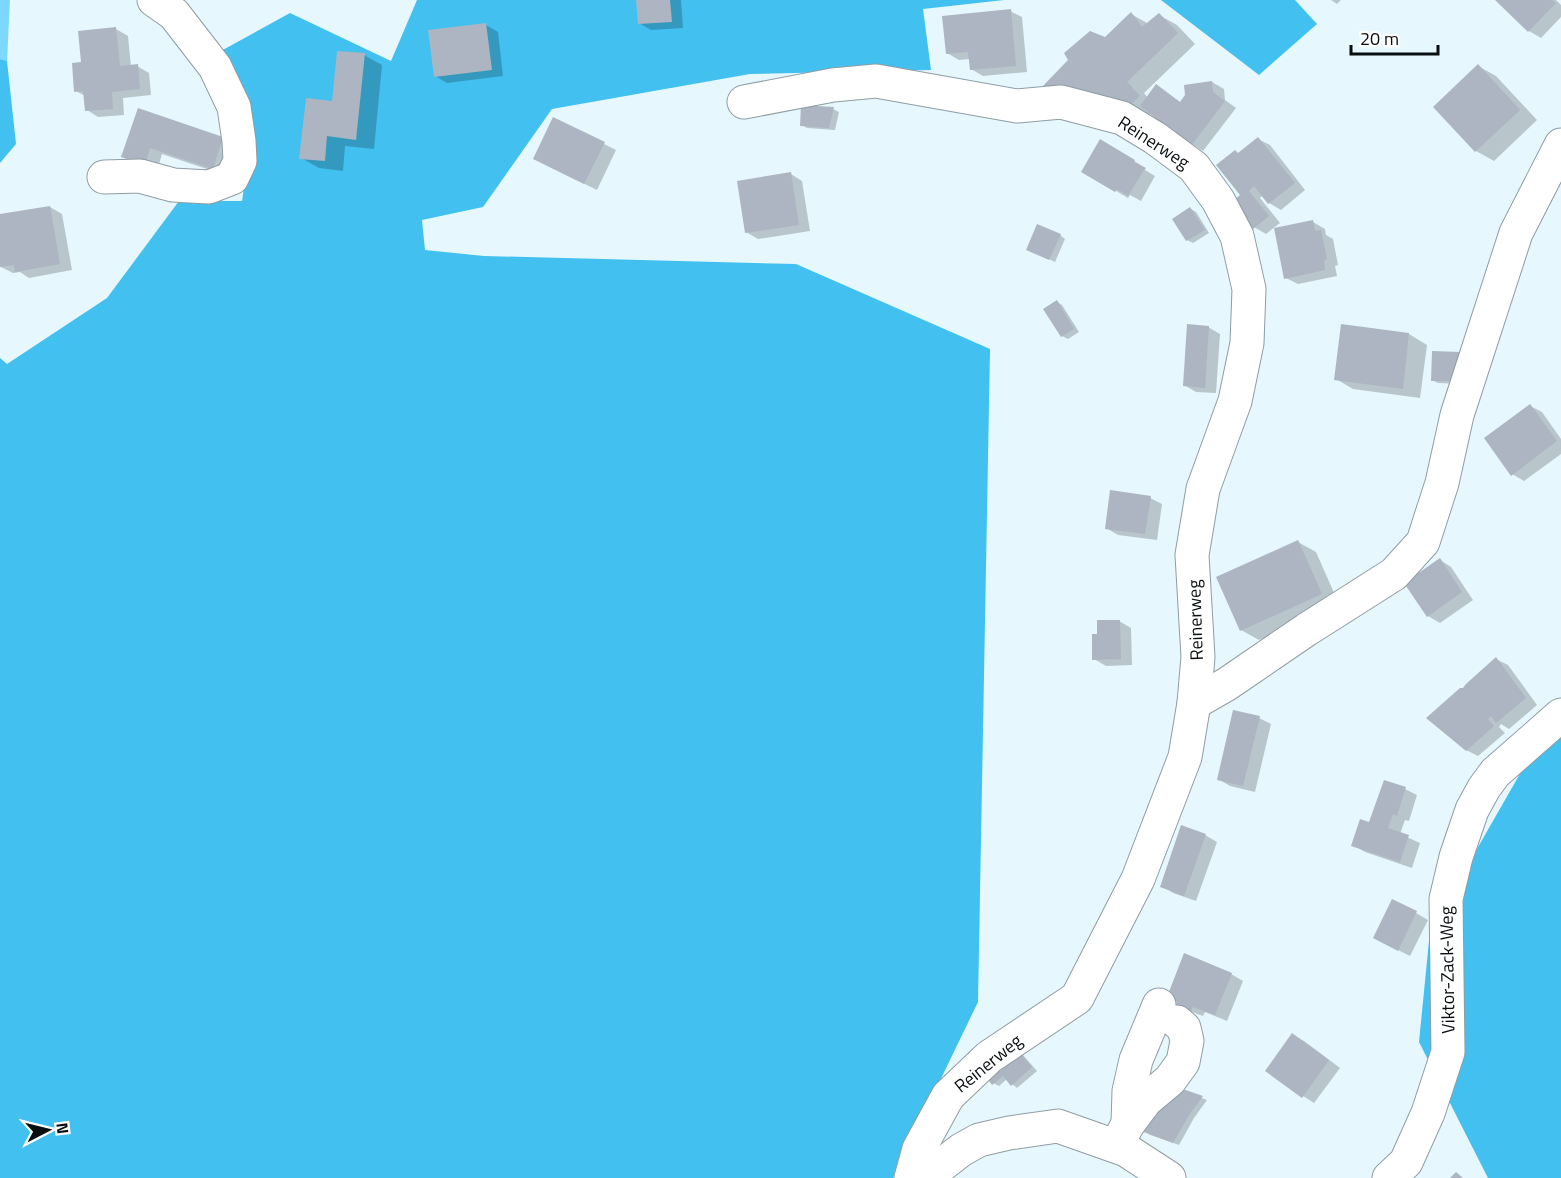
<svg xmlns="http://www.w3.org/2000/svg" width="1561" height="1178" viewBox="0 0 1561 1178" font-family="'Titillium Web',sans-serif">
<style>
.green{fill:#7cd8fe}
.forest{fill:#42c0ef}
.shadow{fill:#0003}
.building{fill:#acb5c1}
.lines{fill:none;stroke-linecap:round;stroke-linejoin:round}
.minor-casing{stroke:#8f9da4;stroke-width:35}
.minor{stroke:#fff;stroke-width:33}
.labels{text-anchor:middle;dominant-baseline:central;stroke-width:5;stroke-linejoin:round;paint-order:stroke}
.street-label{font-size:18px;fill:#090e10;stroke:#fff}
</style>
<rect width="100%" height="100%" fill="#e7f7fe"/>
<!-- green -->
<path class="green" d="M0,0H10L7,61L0,59Z"/>
<!-- forest -->
<g class="forest">
<path d="M417,0H1004L923,9L931,70L750,74L552,109L483,207L422,220L425,250L484,256L796,264L990,349L978,1002L893,1178H0V358L7,364L107,298L179,201H242L253,129L210,57L290,13L391,61Z"/>
<path d="M1161,0H1295L1317,24L1259,75Z"/>
<path d="M0,59L7,61L16,144L0,163Z"/>
<path d="M1561,702V1178H1488L1419,1042L1430,931Z"/>
</g>
<!-- shadow -->
<g class="shadow">
<path d="M637,0H681L683,28L651,30L639,23Z"/>
<path d="M1331,0H1341L1337,4Z"/>
<path d="M1497,0H1556L1561,5V17L1541,38L1529,31Z"/>
<path d="M1010,11L1022,17L1027,72L983,76L971,69L970,59L959,60L947,53Z"/>
<path d="M1131,14L1149,24L1159,15L1177,25L1195,44L1144,93L1148,98L1157,86L1181,103L1212,82L1224,89L1225,100L1236,108L1203,151L1192,144L1151,113L1145,118L1061,97L1106,39Z"/>
<path d="M486,25L498,32L503,76L447,83L435,76Z"/>
<path d="M116,29L128,36L131,67L137,66L149,73L151,95L123,98L124,115L98,117L87,110L85,96L76,91L83,63Z"/>
<path d="M364,55L382,65L374,149L345,146L343,171L319,168L301,158L333,103Z"/>
<path d="M1478,66L1496,76L1537,120L1494,161L1476,151Z"/>
<path d="M138,109L223,138L225,175L162,154L157,171L134,163L122,156Z"/>
<path d="M833,109L839,112L835,130L807,128L802,125Z"/>
<path d="M554,119L616,150L597,190L546,165Z"/>
<path d="M1258,139L1270,145L1305,190L1281,210L1269,203L1263,195L1260,198L1280,223L1266,234L1254,227L1242,196Z"/>
<path d="M1100,141L1146,168L1145,170L1155,176L1141,201L1130,195L1128,198L1083,171Z"/>
<path d="M791,174L802,181L810,231L758,239L746,232Z"/>
<path d="M50,207L62,214L72,270L29,278L20,272L13,273L1,267L0,258V216Z"/>
<path d="M1191,209L1196,212L1209,233L1193,243L1187,240L1174,220Z"/>
<path d="M1313,222L1325,229L1326,235L1333,239L1338,265L1335,266L1337,276L1298,284L1286,278Z"/>
<path d="M1060,235L1065,239L1055,262L1033,252Z"/>
<path d="M1057,302L1062,305L1079,332L1068,339L1062,336Z"/>
<path d="M1342,326L1409,334L1427,345L1420,398L1353,389L1336,379Z"/>
<path d="M1208,327L1220,334L1216,393L1196,392L1184,385Z"/>
<path d="M1460,354L1465,384L1438,383L1432,380Z"/>
<path d="M1530,406L1542,412L1561,439V454L1524,481L1512,474Z"/>
<path d="M1150,498L1162,504L1157,540L1118,535L1106,528Z"/>
<path d="M1298,542L1316,552L1339,604L1259,640L1241,630Z"/>
<path d="M1440,560L1451,567L1473,600L1440,623L1428,616Z"/>
<path d="M1119,621L1131,628L1132,665L1106,666L1094,659Z"/>
<path d="M1496,659L1508,665L1537,705L1509,729L1501,724L1499,727L1505,733L1478,756L1466,750Z"/>
<path d="M1259,718L1271,724L1255,792L1230,786L1218,779Z"/>
<path d="M1405,789L1417,795L1409,821L1405,820L1400,834L1420,843L1412,868L1365,852L1353,845L1370,824Z"/>
<path d="M1205,835L1217,842L1196,901L1173,893L1162,886Z"/>
<path d="M1416,913L1428,920L1410,956L1386,944Z"/>
<path d="M1231,974L1243,981L1227,1021L1205,1012L1203,1016L1189,1011L1168,997Z"/>
<path d="M1293,1035L1304,1041L1340,1068L1314,1103L1303,1096Z"/>
<path d="M1017,1052L1023,1055L1037,1071L1017,1088L1012,1084L1007,1079L999,1086L993,1083Z"/>
<path d="M1171,1086L1207,1100L1194,1118L1179,1145L1148,1134Z"/>
</g>
<!-- building -->
<g class="building">
<path d="M636,0H670L672,22L638,24Z"/>
<path d="M1495,0H1552L1556,3L1528,32Z"/>
<path d="M1011,9L1016,66L970,70L968,52L946,54L942,16Z"/>
<path d="M1131,12L1142,27L1159,13L1178,33L1127,82L1140,96L1127,108L1041,88L1068,60L1064,53L1090,31L1105,37Z"/>
<path d="M486,23L492,70L434,77L428,30Z"/>
<path d="M116,27L120,66L138,64L140,89L112,92L113,109L85,111L83,91L74,92L72,63L81,62L78,31Z"/>
<path d="M337,51L365,53L356,140L327,136L325,161L299,159L306,98L332,101Z"/>
<path d="M1478,64L1520,110L1475,152L1433,107Z"/>
<path d="M1212,81L1213,92L1225,101L1191,146L1140,106L1156,84L1180,102L1185,95L1184,85Z"/>
<path d="M801,105L834,107L829,128L800,126Z"/>
<path d="M138,108L223,137L213,169L150,148L145,165L121,157Z"/>
<path d="M553,117L605,142L584,184L533,159Z"/>
<path d="M1258,137L1295,183L1268,204L1254,186L1249,191L1269,216L1253,229L1232,202L1240,195L1216,165L1235,150L1238,153Z"/>
<path d="M1100,139L1135,160L1134,162L1145,168L1128,196L1117,189L1115,192L1081,172Z"/>
<path d="M791,172L799,225L745,233L737,181Z"/>
<path d="M50,206L60,264L15,272L14,265L0,267V214Z"/>
<path d="M1190,207L1205,230L1186,241L1172,219Z"/>
<path d="M1313,220L1315,231L1321,230L1327,259L1324,260L1325,270L1284,279L1274,228Z"/>
<path d="M1037,224L1061,234L1049,260L1026,250Z"/>
<path d="M1057,300L1074,329L1061,337L1043,309Z"/>
<path d="M1187,324L1209,326L1205,388L1183,386Z"/>
<path d="M1341,324L1409,333L1403,389L1334,380Z"/>
<path d="M1432,351L1461,352L1460,381H1431Z"/>
<path d="M1530,404L1557,441L1511,476L1484,438Z"/>
<path d="M1110,490L1151,496L1145,534L1105,529Z"/>
<path d="M1298,540L1322,594L1240,631L1216,577Z"/>
<path d="M1440,558L1462,592L1427,617L1404,583Z"/>
<path d="M1097,620H1120L1121,659L1092,660V634H1097Z"/>
<path d="M1496,657L1526,698L1496,723L1491,716L1488,719L1494,726L1466,751L1426,718L1460,688H1463L1466,684Z"/>
<path d="M1233,710L1260,716L1243,786L1217,780Z"/>
<path d="M1384,780L1406,787L1397,816L1393,814L1388,828L1409,835L1400,862L1351,846L1360,819L1369,822Z"/>
<path d="M1181,825L1206,834L1184,896L1160,887Z"/>
<path d="M1392,899L1417,911L1398,951L1373,938Z"/>
<path d="M1184,953L1232,973L1215,1015L1193,1007L1191,1011L1176,1005L1177,1001L1167,997Z"/>
<path d="M1292,1033L1329,1060L1302,1098L1265,1071Z"/>
<path d="M1017,1050L1032,1067L1011,1086L1003,1076L992,1085L986,1077Z"/>
<path d="M1171,1085L1203,1096L1189,1115L1173,1143L1141,1131Z"/>
<path d="M1456,1172L1463,1178H1450Z"/>
</g>
<g class="lines">
<!-- minor casing -->
<g class="minor-casing">
<g id="minor">
<path d="M744,102L833,85L876,81L1017,106L1061,102L1122,118L1155,138L1194,167L1218,200L1237,236L1249,289L1247,343L1235,401L1203,489L1192,555L1198,657L1194,703L1185,757L1138,879L1077,998L989,1057L948,1096L919,1149L911,1178"/>
<path d="M104,177L140,176L173,185L209,187L232,178L240,161L239,141L234,107L215,67L174,14L154,0"/>
<path d="M1194,703L1227,684L1306,630L1394,574L1423,542L1442,483L1457,415L1516,233L1561,145"/>
<path d="M1128,1124L1129,1091L1136,1060L1159,1005"/>
<path d="M1116,1146L1128,1124L1146,1100L1170,1080L1183,1062L1187,1041L1184,1028L1177,1022"/>
<path d="M925,1178L961,1150L979,1140L1009,1133L1058,1126L1126,1150L1169,1178"/>
<path d="M1389,1178L1406,1162L1428,1113L1448,1052L1446,899L1456,857L1472,810L1484,788L1495,773L1561,715"/>
</g>
</g>
<!-- minor -->
<use href="#minor" class="minor"/>
</g>
<g class="labels">
<!-- street labels -->
<g class="street-label">
<text transform="translate(1154 142) rotate(33)">Reinerweg</text>
<text transform="translate(1195 620) rotate(-92)">Reinerweg</text>
<text transform="translate(1447 970) rotate(-91)">Viktor-Zack-Weg</text>
<text transform="translate(988 1063) rotate(-39)">Reinerweg</text>
</g>
</g>
<!-- north arrow -->
<g transform="translate(48 1130) rotate(83)" stroke="#ffffff" stroke-width="4.5" paint-order="stroke">
<path d="M0-4.5L10 22L0 15L-10 22Z" fill="#090e10"/>
<text y="-9" font-size="16" font-weight="bold" text-anchor="middle" fill="#090e10">N</text>
</g>
<!-- scale -->
<path d="M1351 45v9h87v-9" fill="none" stroke="#090e10" stroke-width="3"/>
<text x="1360" y="45" font-size="18" fill="#090e10" stroke="#ffffff" stroke-width="4.5" paint-order="stroke">20 m</text>
</svg>
